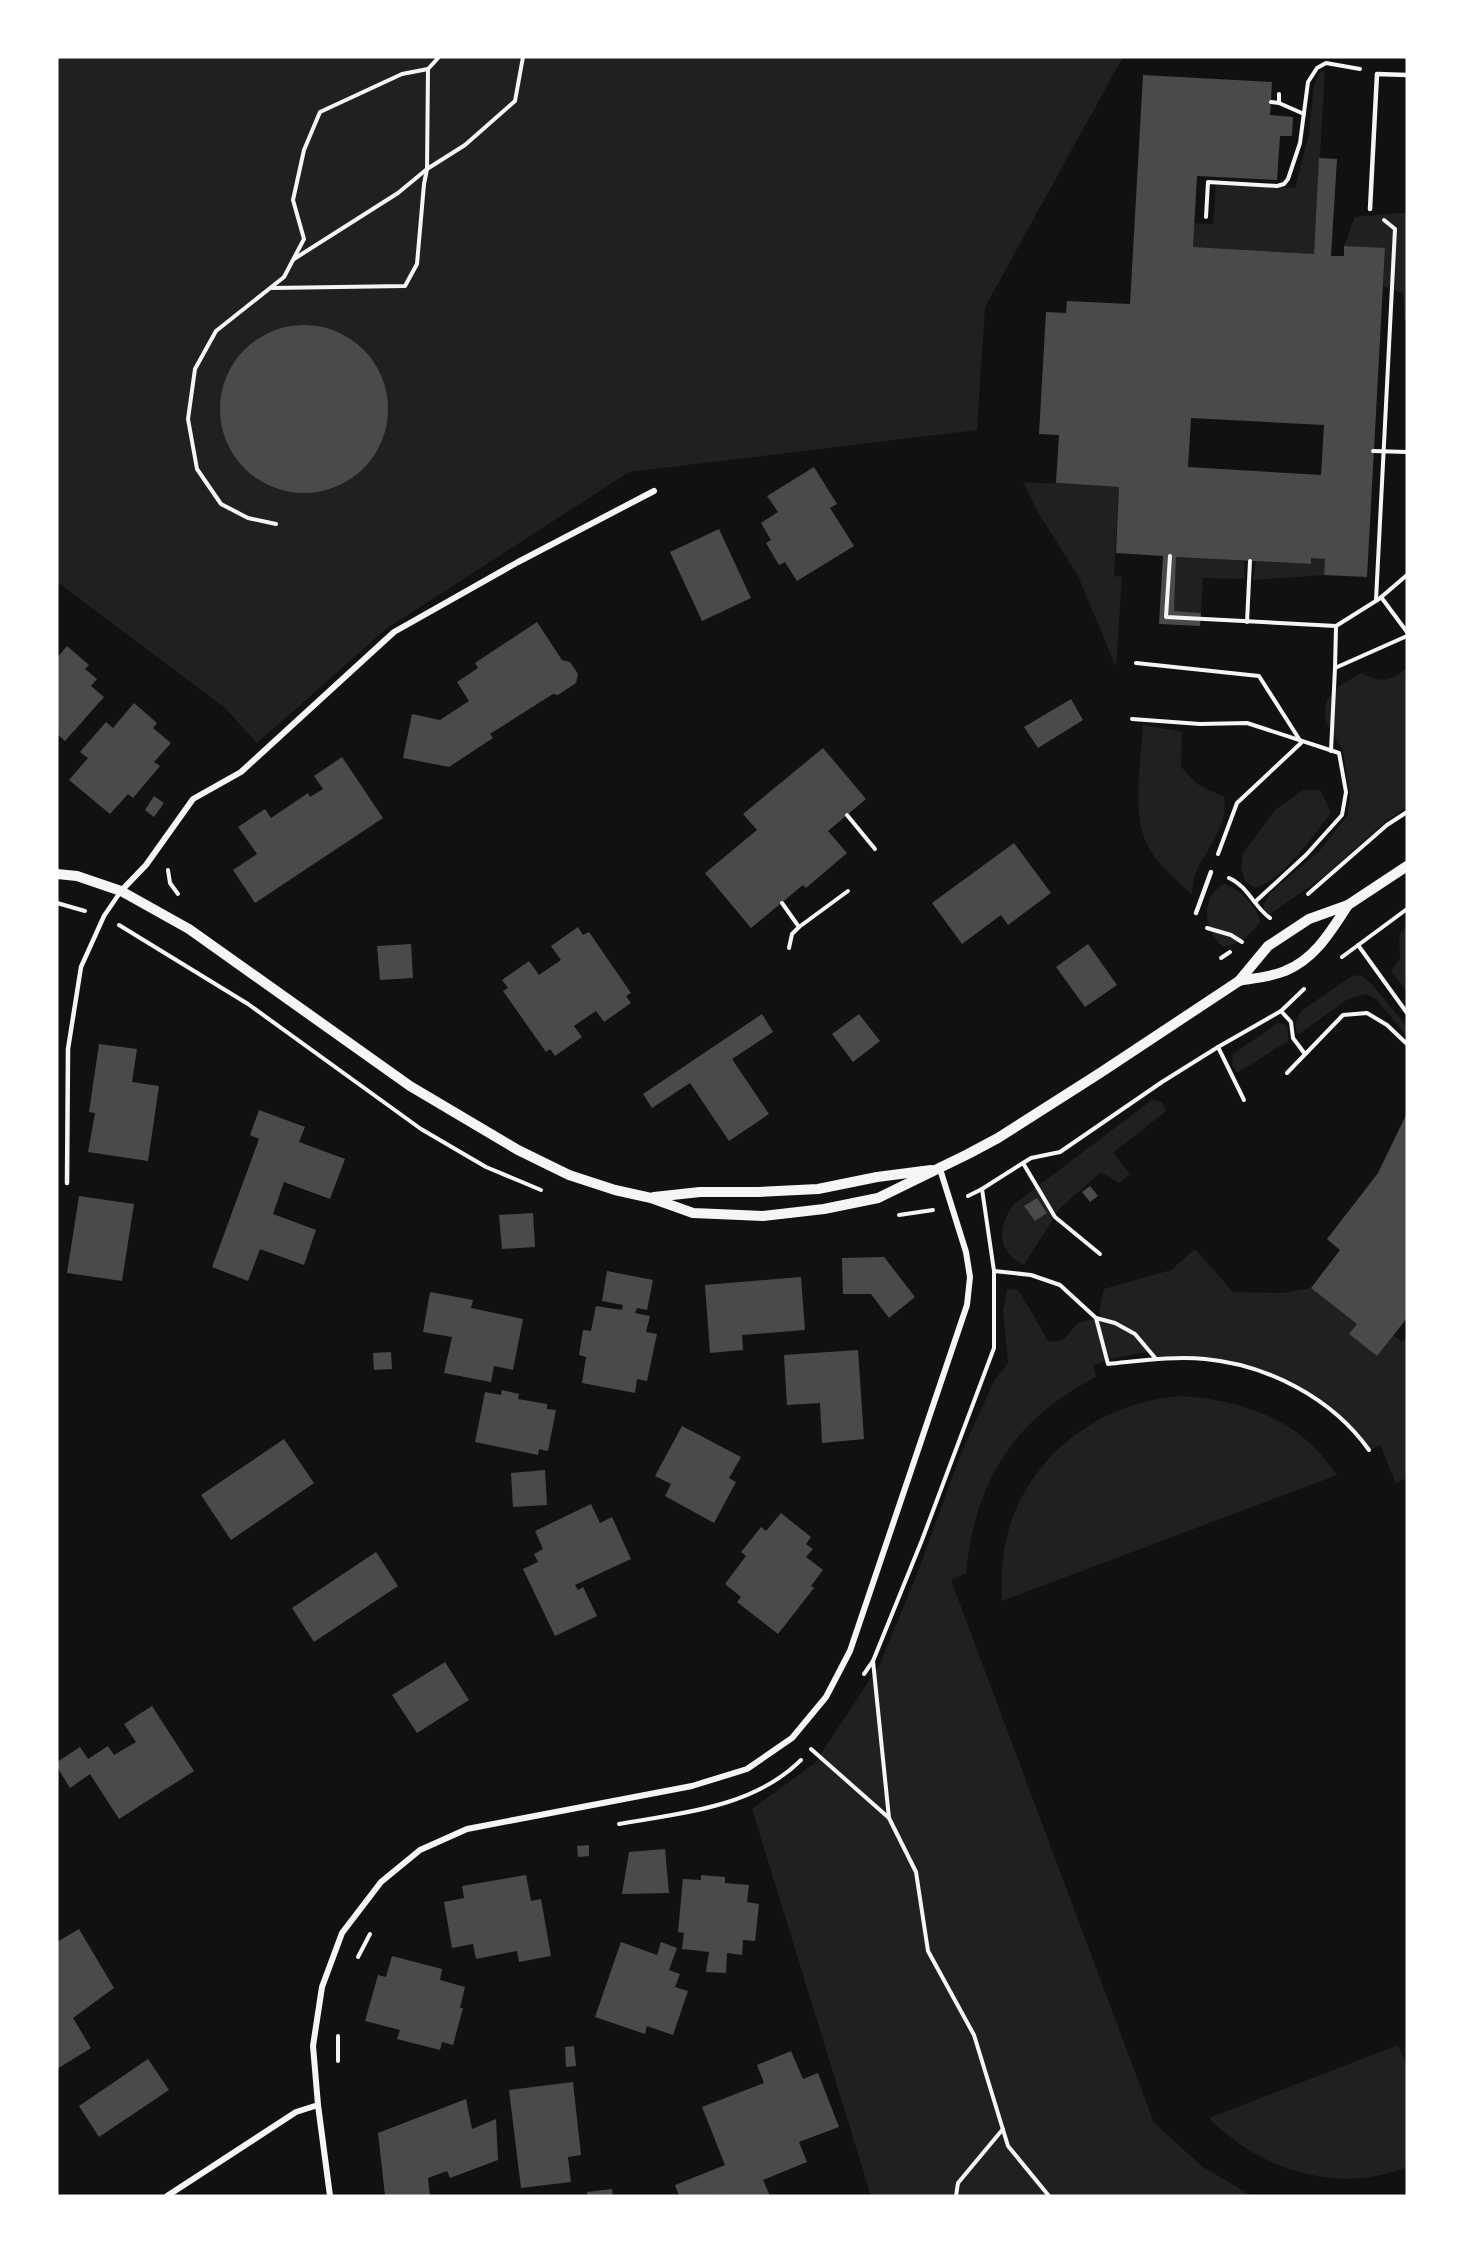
<svg xmlns="http://www.w3.org/2000/svg" width="1464" height="2253" viewBox="0 0 1464 2253" font-family="Rubik,sans-serif">
<style>
.green{fill:#202020}
.building{fill:#4a4a4a;fill-rule:evenodd}
.lines{fill:none;stroke-linecap:round;stroke-linejoin:round}
.path{stroke:#f5f5f5;stroke-width:4}
.service{stroke:#f5f5f5;stroke-width:4.5}
.minor{stroke:#f5f5f5;stroke-width:6}
.tertiary{stroke:#f5f5f5;stroke-width:10}
</style>
<rect width="100%" height="100%" fill="#111"/>
<!-- green -->
<g class="green">
<path d="M57,57H1123L985,307L977,430L629,472L386,629L257,743L225,708L57,582Z"/>
<path d="M1321,71H1325L1314,254L1193,247L1194,223L1213,224L1216,184L1295,188L1309,133L1314,85Z"/>
<path d="M1398,213H1407V323L1404,319L1403,293L1383,286L1385,249L1344,246L1355,217Z"/>
<path d="M1023,482L1119,487L1114,576L1122,577L1116,667L1078,576L1036,509Z"/>
<path d="M1176,557L1244,561L1245,579L1203,578L1201,613L1174,611Z"/>
<path d="M1311,558L1325,559L1324,575L1253,580L1256,561L1310,564Z"/>
<path d="M1407,668V807L1385,822L1325,876L1270,914L1264,911V905L1269,894L1320,850L1347,816L1350,796L1343,751L1325,720L1326,701L1339,686L1361,673C1382,683 1389,682 1407,668Z"/>
<path d="M1143,725L1182,732L1181,767L1197,784L1224,797C1229,825 1208,846 1197,870C1193,877 1193,886 1192,894C1174,878 1152,861 1144,837C1133,808 1141,757 1143,725Z"/>
<path d="M1303,790H1320L1331,813C1311,838 1286,877 1255,888L1245,881L1241,868L1243,853L1275,810Z"/>
<path d="M1224,884C1239,888 1258,907 1260,922C1251,935 1238,945 1223,947C1204,930 1199,898 1224,884Z"/>
<path d="M1407,924V992L1391,971L1400,958L1399,935Z"/>
<path d="M1361,975L1372,984L1407,1027V1036L1376,999L1366,994L1348,999L1299,1034L1296,1031L1295,1024L1301,1011L1352,976Z"/>
<path d="M1278,1023L1286,1025L1288,1029V1041L1237,1073L1232,1065L1233,1054Z"/>
<path d="M1152,1100L1162,1102L1166,1111L1113,1153L1130,1174L1119,1183L1101,1172L1060,1208L1024,1265C996,1250 997,1228 1014,1204Z"/>
<path d="M1195,1249L1233,1292L1283,1293L1311,1288L1357,1324L1350,1334L1377,1356L1393,1335L1402,1342L1407,1336V1478L1396,1483L1380,1445L1369,1450C1358,1434 1345,1423 1330,1411C1273,1365 1227,1359 1156,1359L1149,1351L1115,1358L1093,1365L1096,1377C1014,1419 975,1481 966,1573L951,1580L1154,2123L1203,2167L1252,2196H871L752,1809L815,1763L880,1664L916,1577L960,1456L994,1381L1008,1363L1003,1311L1007,1289L1018,1290L1033,1314L1048,1342L1063,1340L1078,1323L1101,1317L1099,1311L1104,1289L1171,1270Z"/>
<path d="M1181,1396C1230,1399 1281,1413 1316,1449C1324,1457 1330,1467 1337,1475L1002,1601C1002,1587 1001,1573 1003,1559C1011,1481 1073,1418 1149,1401C1159,1398 1170,1397 1181,1396Z"/>
<path d="M1398,2045L1407,2066V2167C1337,2195 1260,2170 1209,2118Z"/>
</g>
<!-- building -->
<g class="building">
<path d="M1143,75L1272,82L1270,115L1293,117L1292,136H1280L1277,180L1197,176L1193,247L1314,254L1319,158L1337,159L1331,256H1344V246L1385,248L1367,577L1324,575L1325,559L1311,558V564L1176,557L1174,611L1201,613L1200,626L1159,624L1163,556L1116,553L1119,487L1056,483L1059,435L1039,434L1046,312L1066,313L1067,301L1130,304ZM1191,418L1324,425L1321,475L1188,467Z"/>
<circle cx="304" cy="409" r="84"/>
<path d="M814,467L837,504L830,508L854,546L797,581L785,562L779,565L766,543L771,540L761,523L778,512L767,496Z"/>
<path d="M719,529L751,598L702,621L670,552Z"/>
<path d="M537,622L562,660L570,662L578,674L576,683L558,695L553,694L501,727L490,734L493,738L449,767L403,758L412,714L440,720L469,701L457,682L478,668L475,663Z"/>
<path d="M67,646L89,665L85,669L97,679L91,686L104,697L65,741L57,734V658Z"/>
<path d="M1071,699L1083,720L1038,748L1024,727Z"/>
<path d="M134,703L157,723L153,728L171,743L154,762L160,766L133,798L128,794L110,814L69,780L88,758L80,752L106,722L113,728Z"/>
<path d="M823,748L866,799L828,831L847,853L806,888L803,885L751,928L705,873L757,830L743,814Z"/>
<path d="M342,757L383,818L255,903L233,870L257,854L238,827L265,809L271,818L308,793L310,797L323,789L314,776Z"/>
<path d="M154,796L164,803L154,817L145,810Z"/>
<path d="M1014,843L1051,893L1008,925L1001,915L962,944L932,903Z"/>
<path d="M578,927L583,935L589,932L631,993L626,996L631,1003L604,1022L596,1011L574,1026L582,1037L555,1056L550,1049L546,1052L503,991L508,988L502,980L529,961L539,975L561,960L551,946Z"/>
<path d="M411,944L413,978L380,980L377,946Z"/>
<path d="M1088,944L1117,985L1085,1007L1056,967Z"/>
<path d="M762,1014L773,1032L732,1059L769,1114L729,1141L690,1083L652,1108L643,1094Z"/>
<path d="M859,1014L880,1041L853,1062L832,1034Z"/>
<path d="M99,1044L137,1049L132,1082L159,1086L148,1161L88,1152L95,1113L89,1112Z"/>
<path d="M259,1110L305,1127L299,1142L345,1159L330,1199L284,1182L273,1214L316,1230L304,1265L260,1249L248,1281L212,1267L259,1139L250,1135Z"/>
<path d="M1407,1113V1318L1377,1356L1349,1334L1357,1324L1311,1288L1340,1250L1327,1239L1378,1173Z"/>
<path d="M1090,1186L1098,1196L1090,1202L1082,1192Z"/>
<path d="M79,1196L134,1204L122,1281L67,1273Z"/>
<path d="M1037,1198L1047,1213L1035,1221L1024,1206Z"/>
<path d="M533,1213L535,1247L502,1249L499,1215Z"/>
<path d="M884,1257L915,1297L889,1318L871,1294H843L842,1258Z"/>
<path d="M607,1271L653,1280L647,1310L637,1308L635,1313L650,1316L646,1332L657,1334L647,1381L637,1379L635,1393L582,1383L586,1357L579,1355L583,1330L591,1331L596,1306L622,1310L623,1305L602,1301Z"/>
<path d="M801,1277L805,1330L742,1335L743,1350L710,1353L705,1285Z"/>
<path d="M430,1292L473,1300L471,1308L523,1319L513,1370L494,1366L491,1382L444,1373L452,1337L423,1332Z"/>
<path d="M858,1350L864,1439L822,1443L820,1403L787,1405L784,1355Z"/>
<path d="M391,1352L392,1369L374,1370L373,1353Z"/>
<path d="M502,1390L519,1394L518,1399L547,1404V1409L556,1410L548,1451L539,1449L538,1455L475,1442L485,1392L501,1395Z"/>
<path d="M682,1426L741,1457L729,1478L736,1482L714,1523L665,1496L671,1484L655,1476Z"/>
<path d="M284,1439L314,1483L231,1540L201,1495Z"/>
<path d="M545,1470L547,1505L513,1507L511,1473Z"/>
<path d="M591,1504L600,1523L612,1517L631,1559L575,1585L578,1590L583,1587L597,1616L555,1636L523,1569L538,1562L534,1554L543,1549L535,1531Z"/>
<path d="M781,1513L811,1537L806,1544L813,1549L806,1557L823,1570L811,1586L814,1588L778,1634L737,1602L741,1597L725,1584L746,1556L741,1552L761,1527L766,1531Z"/>
<path d="M376,1552L398,1586L314,1642L292,1608Z"/>
<path d="M445,1662L469,1700L417,1733L392,1695Z"/>
<path d="M152,1706L194,1771L119,1819L90,1774L70,1788L57,1767V1762L80,1747L88,1759L108,1746L114,1755L136,1742L124,1724Z"/>
<path d="M589,1845V1856L578,1857L577,1846Z"/>
<path d="M665,1849L669,1893L622,1894L629,1852Z"/>
<path d="M526,1875L531,1901L541,1899L551,1956L519,1962L517,1951L476,1959L473,1944L452,1948L444,1902L464,1898L462,1886Z"/>
<path d="M701,1875L725,1877V1883L749,1885L747,1902L759,1904L755,1941L743,1940L742,1955L727,1953L726,1973L706,1972L709,1952L682,1949L684,1933L678,1932L683,1879L701,1880Z"/>
<path d="M79,1929L114,1988L73,2018L91,2048L57,2069V1942Z"/>
<path d="M621,1942L657,1955L661,1942L677,1948L669,1970L680,1974L675,1987L688,1991L673,2035L647,2026L645,2034L595,2017Z"/>
<path d="M392,1956L442,1969L440,1980L465,1987L460,2008H463L453,2045L442,2042L440,2050L397,2039L400,2030L365,2021L378,1975L386,1977Z"/>
<path d="M574,2046L576,2066L566,2067L565,2047Z"/>
<path d="M791,2051L803,2079L818,2073L839,2127L799,2142L807,2162L763,2180L770,2196H721V2194L715,2196H679L675,2185L725,2165L702,2107L764,2083L757,2065Z"/>
<path d="M148,2059L169,2090L99,2137L79,2106Z"/>
<path d="M573,2082L581,2155L568,2157L571,2182L521,2188L509,2090Z"/>
<path d="M466,2099L472,2129L496,2119L498,2160L450,2178L447,2171L428,2178L430,2196H385L378,2133Z"/>
<path d="M612,2189L613,2196H587V2192Z"/>
</g>
<g class="lines">
<!-- path -->
<g class="path">
<path d="M1271,102L1279,103L1304,114"/>
<path d="M1279,103V94"/>
<path d="M1206,217L1208,182L1277,186L1284,184L1288,179L1300,143L1308,82L1317,68L1326,63L1360,69"/>
<path d="M294,259L398,193L427,169L465,145L515,101L523,57"/>
<path d="M272,288L405,286L417,264L424,184L427,169L428,69"/>
<path d="M1373,451L1407,452"/>
<path d="M276,524L248,518L221,504L197,469L188,419L195,369L216,331L284,277L304,239L293,200L304,150L320,112L402,74L428,69L439,57"/>
<path d="M1170,556L1166,617L1336,626L1379,599L1407,575"/>
<path d="M1381,597L1407,632"/>
<path d="M1376,600L1395,229L1384,220"/>
<path d="M1247,622L1250,561"/>
<path d="M1136,663L1259,676L1301,742"/>
<path d="M1335,668L1336,627"/>
<path d="M1132,719L1200,724L1247,723L1339,753L1346,792L1342,815L1306,855L1255,902"/>
<path d="M1331,751L1335,668L1407,636"/>
<path d="M847,815L875,849"/>
<path d="M1218,854L1237,803L1301,743"/>
<path d="M168,870L170,883L178,894"/>
<path d="M1229,878C1248,886 1254,907 1270,918"/>
<path d="M1308,894L1387,825L1407,812"/>
<path d="M57,903L85,911"/>
<path d="M782,903L799,927L848,891"/>
<path d="M119,925L248,1004L421,1129L486,1167L541,1190"/>
<path d="M1207,928L1231,935L1242,942"/>
<path d="M1358,945L1407,1013"/>
<path d="M789,948L792,934L799,927"/>
<path d="M1342,957L1407,909"/>
<path d="M1221,958L1230,952"/>
<path d="M1281,1011L1291,1022L1293,1038L1305,1054"/>
<path d="M1218,1047L1244,1100"/>
<path d="M1287,1073L1343,1015L1367,1013L1387,1025L1407,1044"/>
<path d="M1023,1163L1055,1217L1100,1254"/>
<path d="M968,1196L982,1189L1031,1158L1060,1152L1162,1082L1218,1047L1281,1011L1304,989"/>
<path d="M899,1215L933,1210"/>
<path d="M994,1271L1031,1275L1060,1285L1096,1318L1115,1323L1135,1334L1156,1359"/>
<path d="M1096,1318L1108,1364C1140,1361 1173,1356 1205,1359C1268,1365 1332,1398 1369,1450"/>
<path d="M873,1661L889,1818"/>
<path d="M864,1674L873,1661L922,1540L994,1348V1271L982,1189"/>
<path d="M811,1749L889,1818L916,1872L928,1951L974,2035L1008,2146L1049,2196"/>
<path d="M619,1824C682,1813 754,1807 801,1760"/>
<path d="M358,1957L370,1934"/>
<path d="M338,2061V2036"/>
<path d="M956,2196L958,2183L1003,2129"/>
</g>
<!-- service -->
<g class="service">
<path d="M1370,209L1377,74L1407,75"/>
<path d="M1196,913L1211,872"/>
<path d="M67,1183L68,1049L81,967L104,916L121,891"/>
</g>
<!-- minor -->
<g class="minor">
<path d="M121,891L146,865L193,799L241,772L394,632L518,562L654,491"/>
<path d="M167,2196L296,2112L318,2105"/>
<path d="M330,2196L318,2105L313,2046L322,1987L342,1933L381,1882L420,1850L467,1829L692,1786L747,1769L792,1738L826,1697L850,1651L967,1305L970,1277L966,1252L940,1169"/>
</g>
<!-- tertiary -->
<g class="tertiary">
<path d="M57,874L77,876L121,891L189,929L410,1086L518,1150L569,1175L615,1190L651,1198L693,1213L763,1216L824,1209L878,1198L968,1154L998,1138L1100,1073L1239,981L1268,946L1309,919L1348,905L1407,866"/>
<path d="M1239,981C1254,978 1271,977 1285,971C1315,959 1331,931 1348,905"/>
<path d="M654,1197L700,1192H758L818,1189L877,1177L931,1170"/>
</g>
</g>
<!-- border -->
<rect width="1464" height="2253" fill="none" stroke="#ffffff" stroke-width="117"/>
</svg>
